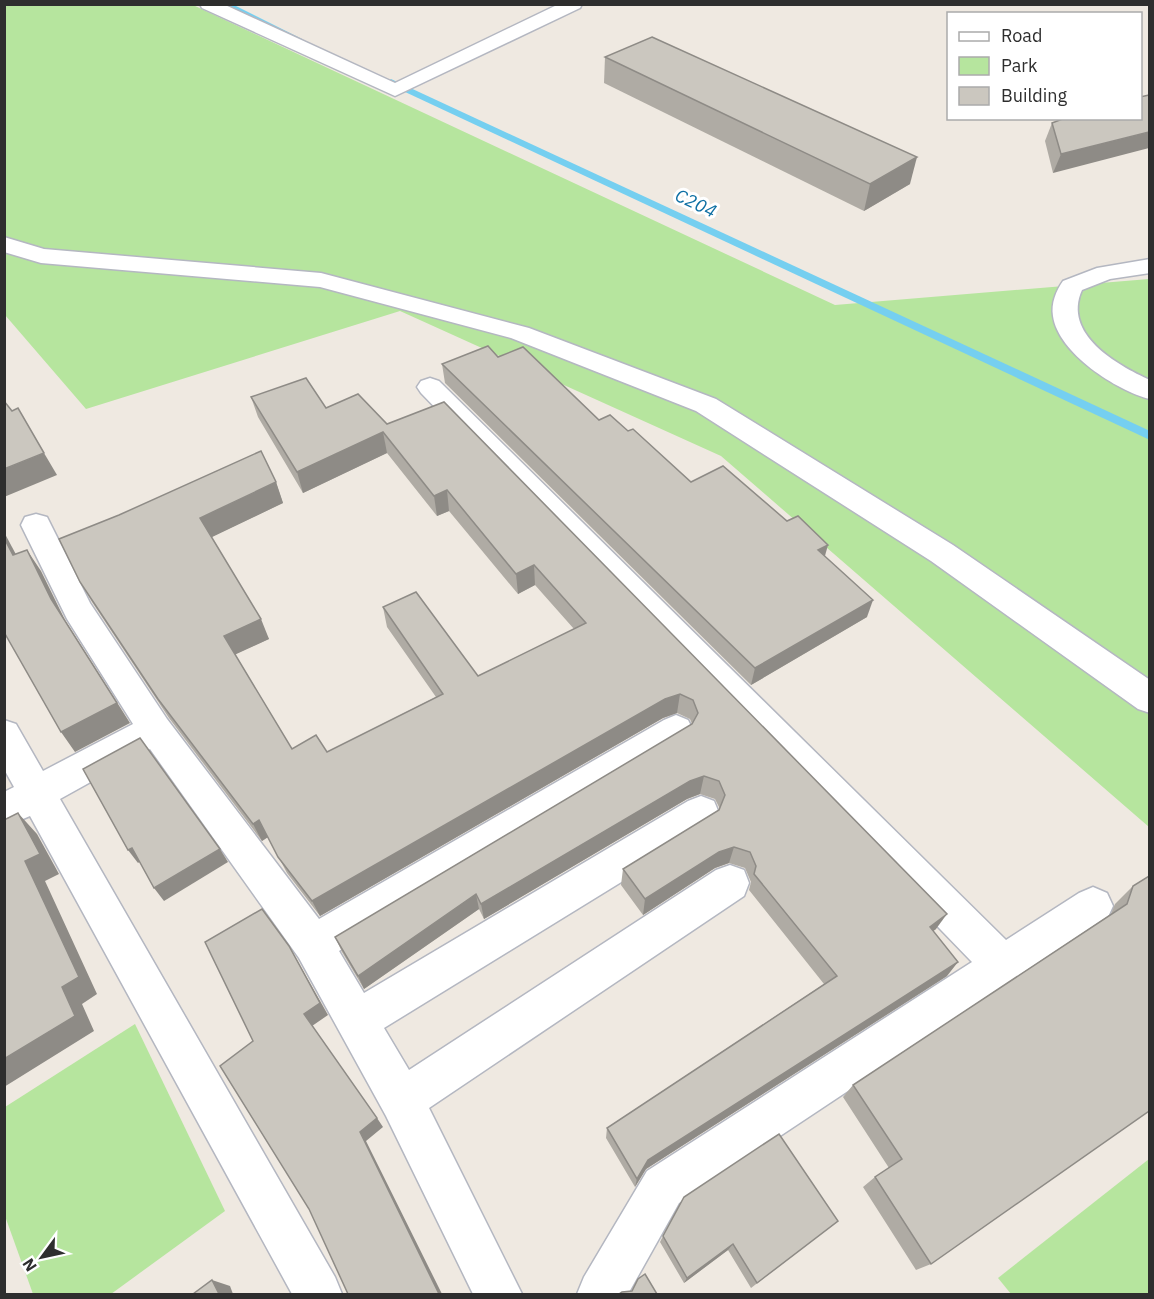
<svg xmlns="http://www.w3.org/2000/svg" width="1154" height="1299" viewBox="0 0 1154 1299" font-family="'IBM Plex Sans',sans-serif">
<style>
.green{fill:#b6e59e}
.lines{fill:none;stroke-linecap:round;stroke-linejoin:round}
.stream{fill:#75cff0;fill-rule:evenodd}
.minor-casing{stroke:#b4b7c1;stroke-width:3}
.minor{fill:#fff;fill-rule:evenodd}
.wall{fill:#afaba4}
.shaded-wall{fill:#8e8b86}
.building{fill:#cbc7bf;stroke:#8e8b86;stroke-width:1.5}
.labels{text-anchor:middle;dominant-baseline:central;stroke-width:6;stroke-linejoin:round;paint-order:stroke}
.far-water-label{font-size:18px;font-style:italic;fill:#0d6fa3;stroke:#fff}
</style>
<rect width="100%" height="100%" fill="#efe9e1"/>
<!-- green -->
<g class="green">
<path d="M4,5H193L835,305L1149,279V827L721,456L400,311L86,409L5,315Z"/>
<path d="M135,1024L225,1211L111,1294H33L5,1216V1107Z"/>
<path d="M1149,1159V1294H1011L998,1278Z"/>
</g>
<g class="lines">
<!-- stream -->
<g class="stream">
<path d="M221,4H232L302,39L295,41Z"/>
<path d="M391,79L1150,431V440L388,84L387,82Z"/>
</g>
<!-- minor casing -->
<g class="minor-casing">
<g id="minor">
<path d="M200,4H223L395,83L559,4H582L580,8L395,96L202,8Z"/>
<path d="M4,237L44,249L321,273L529,328L716,399L953,545L1150,680V713L1138,709L931,561L696,411L511,338L320,287L41,263L4,252Z"/>
<path d="M1150,259V273L1110,279L1082,290C1062,334 1117,365 1150,380V399C1117,391 1058,353 1053,316C1051,303 1056,291 1063,281L1097,268Z"/>
<path d="M430,378L439,381L1006,940L1079,893L1093,887L1107,893L1113,906L1107,919L679,1203L628,1294H577L584,1277L647,1171L972,962L421,393L417,387L421,381Z"/>
<path d="M36,514L47,517L90,603L167,719L319,919L664,720L676,715L688,720L693,730L688,740L339,951L364,993L688,801L701,796L714,801L719,813L714,825L384,1028L409,1070L716,870L730,865L744,870L749,883L744,896L429,1108L522,1294H473L386,1116L299,958L150,749L60,799L335,1277L342,1294H292L30,816L4,827V792L14,787L4,769V720L16,724L43,771L133,724L67,619L21,525L25,517Z"/>
</g>
</g>
<!-- minor -->
<use href="#minor" class="minor"/>
</g>
<!-- wall -->
<g class="wall">
<path d="M605,57L910,184L864,211L604,83Z"/>
<path d="M1149,95L1053,173L1045,141L1052,123Z"/>
<path d="M498,357L599,420L628,431L691,482L825,556L867,617L751,685L445,383L442,364Z"/>
<path d="M251,397L326,408L387,424L444,402L936,929L933,931L947,976L646,1169L635,1187L606,1138L607,1128L824,984L749,890L751,882L745,868L729,863L715,868L643,915L621,885L623,869L719,810L720,809L715,799L700,794L687,799L484,919L479,909L364,989L342,952L335,937L692,724L690,719L677,713L663,718L320,916L287,873L268,837L262,841L169,718L92,602L80,582L276,482L283,503L211,537L269,639L235,654L292,749L327,752L436,697L387,627L383,607L478,676L574,629L535,585L518,594L449,511L437,516L387,453L303,493L258,417Z"/>
<path d="M1149,876L931,1264L916,1270L863,1187L875,1177L889,1168L843,1097L853,1085L1111,914L1115,904L1133,886Z"/>
<path d="M838,1221L751,1288L728,1250L684,1283L660,1242L663,1236Z"/>
</g>
<!-- shaded-wall -->
<g class="shaded-wall">
<path d="M1149,132V148L1053,173L1061,154Z"/>
<path d="M917,157L910,184L864,211L870,184Z"/>
<path d="M383,432L387,453L303,493L297,472Z"/>
<path d="M44,453L57,475L4,497V469Z"/>
<path d="M276,482L283,503L208,539L200,518Z"/>
<path d="M447,490L449,511L437,516L434,496Z"/>
<path d="M4,532L28,577L13,555L4,538Z"/>
<path d="M828,545L823,563L818,550Z"/>
<path d="M27,550L41,571L65,620L130,723L75,752L61,732L51,599Z"/>
<path d="M534,565L535,585L518,594L516,574Z"/>
<path d="M873,600L867,617L751,685L755,668Z"/>
<path d="M261,619L269,639L232,656L224,636Z"/>
<path d="M680,694L677,713L663,718L320,916L312,901L665,699Z"/>
<path d="M704,776L700,794L687,799L484,919L481,904L690,781Z"/>
<path d="M18,813L37,834L59,874L45,881L97,994L82,1004L94,1031L4,1087V1059L62,987L25,861Z"/>
<path d="M259,820L268,837L262,841L253,824Z"/>
<path d="M734,847L729,863L715,868L643,915L645,899L719,852Z"/>
<path d="M132,848L142,860L138,863L128,850Z"/>
<path d="M220,849L228,862L164,901L154,888Z"/>
<path d="M476,894L479,909L364,989L358,976Z"/>
<path d="M947,914L936,929L919,942L930,927Z"/>
<path d="M289,946L328,1015L312,1026L304,1014Z"/>
<path d="M958,962L947,976L646,1169L635,1187L637,1179L648,1160Z"/>
<path d="M377,1118L383,1127L366,1141L442,1294H439L360,1132Z"/>
<path d="M733,1244L728,1250L684,1283L687,1278Z"/>
<path d="M212,1280L230,1286L233,1294H219Z"/>
</g>
<!-- building -->
<g class="building">
<path d="M652,37L917,157L870,184L605,57Z"/>
<path d="M1149,95V132L1061,154L1052,123L1065,118H1140V97Z"/>
<path d="M488,346L498,357L523,347L599,420L610,415L628,431L633,429L691,482L723,466L787,521L798,516L828,545L818,550L873,600L755,668L442,364Z"/>
<path d="M306,378L326,408L358,394L387,424L444,402L947,914L930,927L958,962L648,1160L637,1179L607,1128L837,976L754,874L756,866L750,852L734,847L719,852L645,899L623,869L719,810L725,795L719,781L704,776L690,781L481,904L476,894L358,976L335,937L692,724L698,713L693,700L680,694L665,699L312,901L278,857L259,820L253,824L158,699L80,582L59,539L119,515L261,451L276,482L200,518L261,619L224,636L292,749L316,735L327,752L443,694L383,607L416,592L478,676L586,623L534,565L516,574L447,490L434,496L383,432L297,472L251,397Z"/>
<path d="M4,401L12,411L18,408L44,453L4,469Z"/>
<path d="M4,538L13,555L27,550L51,599L117,703L61,732L4,632Z"/>
<path d="M140,738L220,849L154,888L132,848L128,850L83,769Z"/>
<path d="M18,813L40,854L25,861L79,977L62,987L75,1016L4,1059V820Z"/>
<path d="M1149,876V1111L931,1264L875,1177L902,1159L853,1085L1127,904L1133,886Z"/>
<path d="M262,909L289,946L320,1003L304,1014L377,1118L360,1132L439,1294H348L309,1209L220,1066L253,1041L205,942Z"/>
<path d="M779,1134L838,1221L757,1283L733,1244L687,1278L663,1236L684,1197Z"/>
<path d="M645,1274L657,1294H619L622,1292L632,1291L638,1279Z"/>
<path d="M212,1280L219,1294H193Z"/>
</g>
<g class="labels">
<!-- far-water labels -->
<g class="far-water-label">
<text transform="translate(696 203) rotate(25)">C204</text>
</g>
</g>
<!-- border -->
<rect width="1154" height="1299" fill="none" stroke="#2e2e2e" stroke-width="12"/>
<!-- legend -->
<rect x="947" y="12" width="195" height="108" fill="#ffffff" stroke="#ababab" stroke-width="1.5"/>
<rect x="959" y="32" width="30" height="9" fill="#ffffff" stroke="#ababab" stroke-width="1.5"/>
<text x="1001" y="42" font-size="18" fill="#2e2e2e">Road</text>
<rect x="959" y="57" width="30" height="18" fill="#b6e59e" stroke="#ababab" stroke-width="1.5"/>
<text x="1001" y="72" font-size="18" fill="#2e2e2e">Park</text>
<rect x="959" y="87" width="30" height="18" fill="#cbc7bf" stroke="#ababab" stroke-width="1.5"/>
<text x="1001" y="102" font-size="18" fill="#2e2e2e">Building</text>
<!-- north arrow -->
<g transform="translate(42 1257) rotate(237)" stroke="#ffffff" stroke-width="4.5" paint-order="stroke">
<path d="M0-4.5L10 22L0 15L-10 22Z" fill="#2e2e2e"/>
<text y="-9" font-size="16" font-weight="bold" text-anchor="middle" fill="#2e2e2e">N</text>
</g>
</svg>
